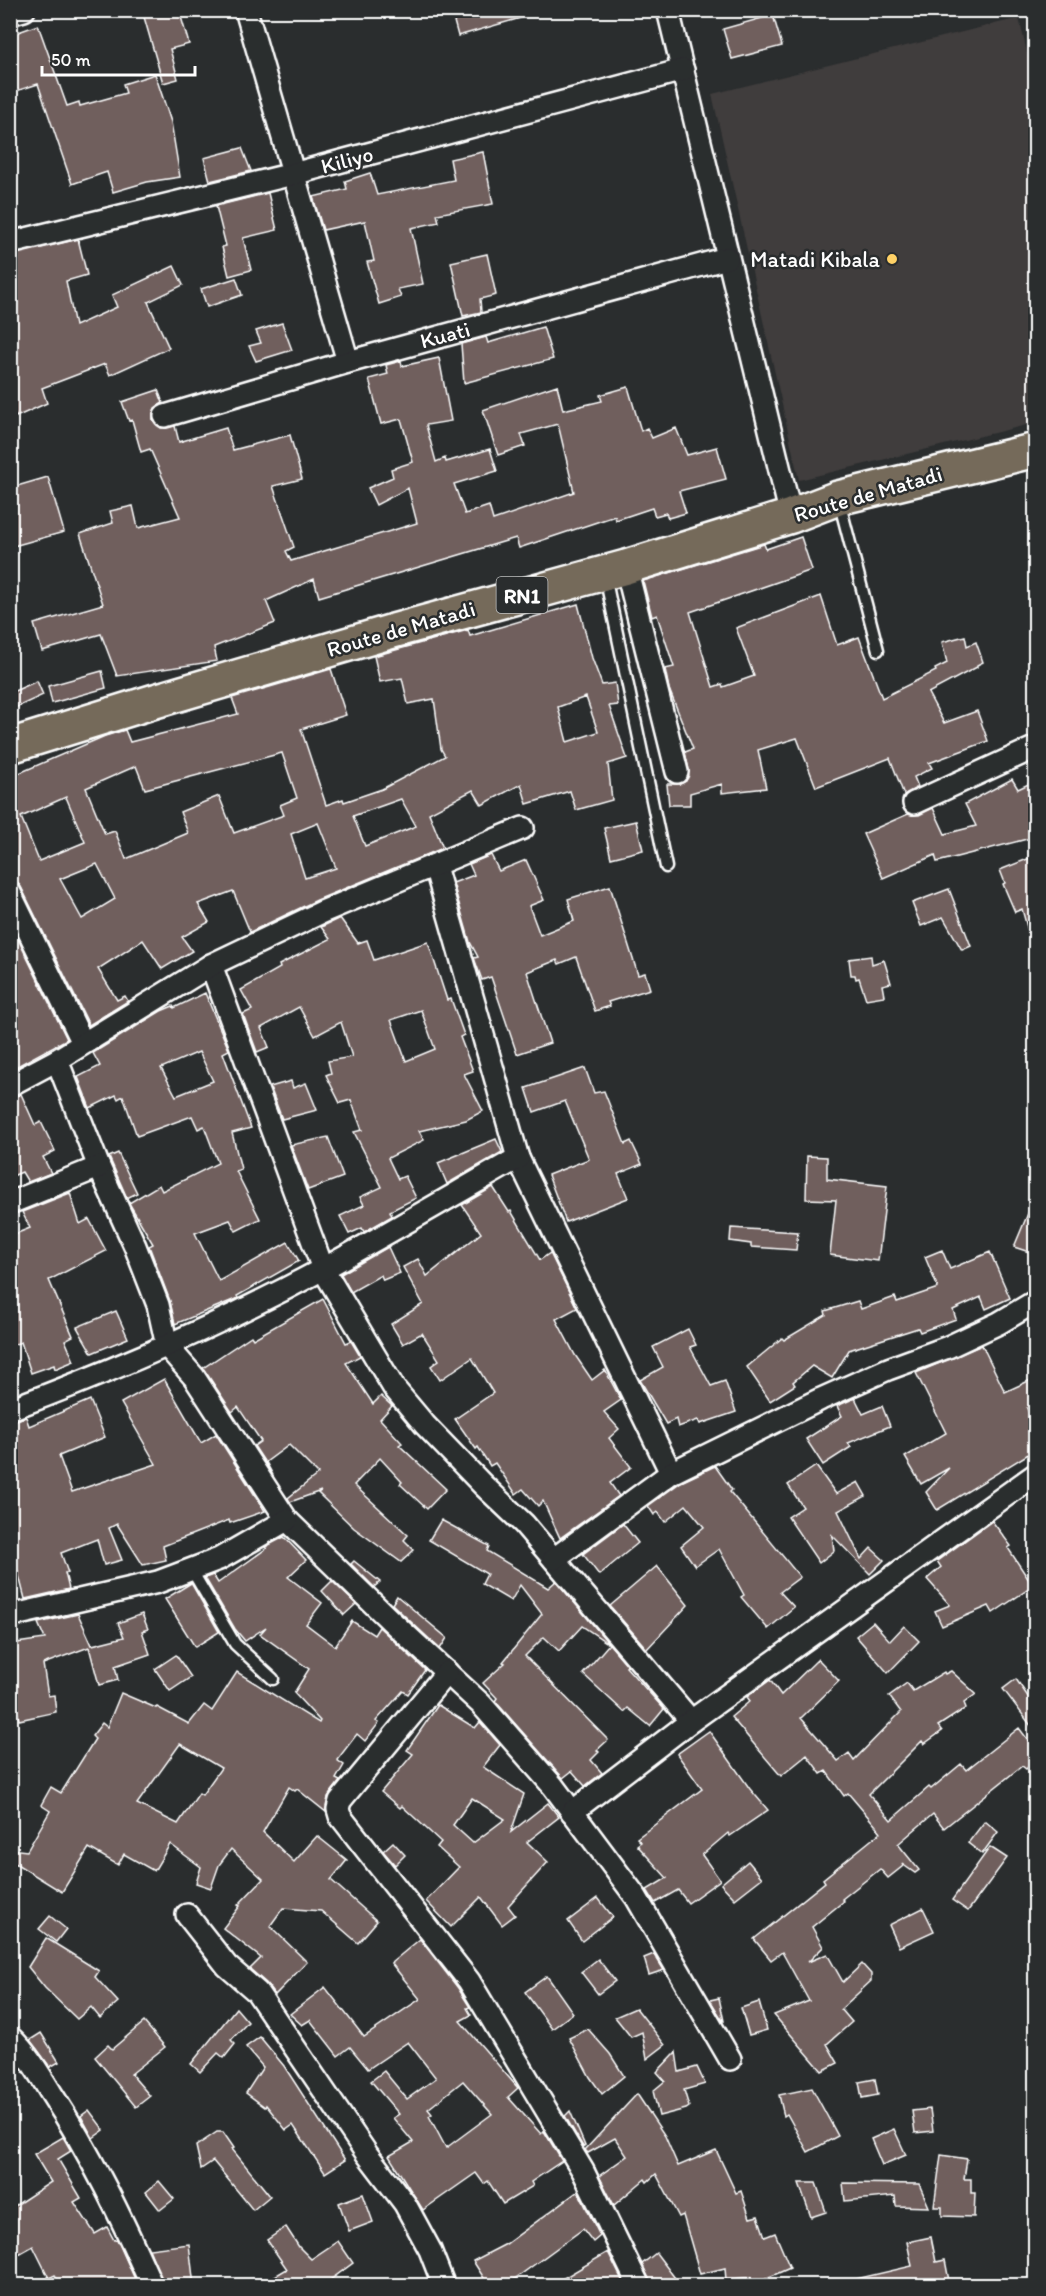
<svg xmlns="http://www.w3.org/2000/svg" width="1046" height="2296" viewBox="0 0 1046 2296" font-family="Itim,sans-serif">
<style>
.built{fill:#3f3c3c}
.building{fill:#705e5d;stroke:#fff;stroke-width:1.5;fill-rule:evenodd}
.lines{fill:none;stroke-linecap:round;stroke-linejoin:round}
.service-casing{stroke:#fff;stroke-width:15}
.minor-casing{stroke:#fff;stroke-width:26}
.trunk-casing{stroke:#fff;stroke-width:38}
.service{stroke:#2a2d2e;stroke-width:10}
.minor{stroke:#2a2d2e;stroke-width:21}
.trunk{stroke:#746a5a;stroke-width:33}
.poi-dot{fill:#ffd166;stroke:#2a2d2e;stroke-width:2}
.labels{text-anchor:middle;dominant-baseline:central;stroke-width:5;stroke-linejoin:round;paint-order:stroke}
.shield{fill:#2a2d2e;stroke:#bfc0c0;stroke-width:1.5}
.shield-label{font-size:21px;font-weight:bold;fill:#fff}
.street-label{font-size:22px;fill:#fff;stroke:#2a2d2e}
.poi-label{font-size:22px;fill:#fff;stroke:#2a2d2e;text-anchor:end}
</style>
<rect width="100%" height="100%" fill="#2a2d2e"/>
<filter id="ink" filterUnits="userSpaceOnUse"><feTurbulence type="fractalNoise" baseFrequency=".0167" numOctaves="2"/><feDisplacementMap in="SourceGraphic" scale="12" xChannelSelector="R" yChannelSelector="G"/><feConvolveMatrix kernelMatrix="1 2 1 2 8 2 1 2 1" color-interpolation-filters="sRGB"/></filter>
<g filter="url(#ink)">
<!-- built -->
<path class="built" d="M1019,18L1036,91L1035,423L799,480L712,94Z"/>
<!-- building -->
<g class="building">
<path d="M142,10H179L189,44L170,49L178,79L163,83Z"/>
<path d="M451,10H530L531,15L458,36Z"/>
<path d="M773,15L782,46L732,59L723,29Z"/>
<path d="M38,25L67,106L79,102L80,106L126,93L123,84L155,74L171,122L180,177L147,182L113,192L107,172L72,184L38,84L10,93V35Z"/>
<path d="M242,148L251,171L210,181L204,158Z"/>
<path d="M483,152L493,204L437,214L439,222L411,228L423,284L398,289L401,297L379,304L367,262L374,261L365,221L323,230L313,197L347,189L345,181L370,173L377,195L454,180L450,159Z"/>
<path d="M268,193L277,230L243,238L251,270L229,276L222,247L226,246L216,206Z"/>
<path d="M78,239L87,275L66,281L75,326L117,307L112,295L174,266L183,285L148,302L169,348L110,375L105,364L42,388L47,403L16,417L10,399V255Z"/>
<path d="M487,254L496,295L480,299L481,312L463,316L451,262Z"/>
<path d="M236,278L242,295L207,307L201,289Z"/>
<path d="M282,323L292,350L256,361L249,346L261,343L256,331Z"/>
<path d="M543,327L553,359L464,383L461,344L486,337L488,343Z"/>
<path d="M439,358L451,421L426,425L436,462L445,458L446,462L490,449L497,471L454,484L465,514L489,506L493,520L574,492L558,424L521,434L525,446L498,455L483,410L557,385L563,410L602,401L600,395L628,387L641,431L647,428L652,438L676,428L687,455L717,447L726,479L679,491L686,513L668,518L666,513L655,516L652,508L616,520L615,516L519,548L516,538L319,597L314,579L266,601L275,623L214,647L217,661L117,676L101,634L42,651L34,624L103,604L80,534L113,523L110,511L133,506L138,528L180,517L150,449L141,452L132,420L129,421L122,402L158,390L163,403L155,408L153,414V420L161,428L175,426L179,442L226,428L233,450L290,435L302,479L273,486L294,547L286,551L291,561L417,523L408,488L376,505L368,488L393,477L391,469L413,462L401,419L381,424L369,379L388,374L386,365L401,361L402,366Z"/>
<path d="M48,477L64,532L10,547V488Z"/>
<path d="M801,537L812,570L690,612L713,687L722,684L723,687L754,676L736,628L821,596L837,645L859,637L882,698L936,671L935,669L947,663L942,642L965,636L967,646L976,642L983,662L977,665V667L928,693L944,723L977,711L988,741L929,763L932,768L914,777L918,787L904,795L890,758L816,787L797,738L758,750L766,788L722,793V784L690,793V805H669L667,784H680L686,781L689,770L685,752L693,749L669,689L665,669L674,667L657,615L652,617L643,581L764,544L766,549Z"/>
<path d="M578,604L592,658L602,685L615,683L618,705L609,706L627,758L608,764L612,800L576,810L570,791L527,804L521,784L482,805L473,790L429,813L443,848L317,900L250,932L233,891L198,904L209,922L182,937L192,951L162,969L143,940L98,969L117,1000L125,996L128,1001L89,1025L21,887L17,882L10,880V777L105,736L125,730L130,742L238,714L232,698L331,669L346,715L301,729L326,805L343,799L344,802L382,789L445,756L441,749L434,699L408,704L402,678L380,682L374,656L468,630L470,636ZM586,697L598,732L567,742L558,707ZM282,753L297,798L280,805L284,815L234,833L219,796L180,812L188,833L126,859L115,831L105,834L86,788L136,766L145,789ZM66,797L85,842L39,861L21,817ZM401,799L416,826L365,846L353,816ZM318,823L336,868L305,878L291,834ZM97,864L115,899L82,919L60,879Z"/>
<path d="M102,671L106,688L52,703L48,686Z"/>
<path d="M37,681L43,695L15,708L10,693Z"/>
<path d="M1012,779L1018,789L1035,781V837L937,862L935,855L883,878L863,834L908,814L919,815L933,808L945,834L976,826L965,804Z"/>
<path d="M636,821L643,850L611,858L604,828Z"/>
<path d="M491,855L499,871L526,860L544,900L529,906L540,935L574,921L568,899L610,886L638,975L645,973L650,989L608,1002L610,1006L595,1011L576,957L559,964L557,960L527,972L550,1043L517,1054L491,977L482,980L474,958L478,957L470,942L453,883L474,875L469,864Z"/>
<path d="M1035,856V938H1030L1022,909L1015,912L1003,884L1005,883L1000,870Z"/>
<path d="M949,889L971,946L962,950L943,917L921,926L912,903Z"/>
<path d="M340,918L358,943L367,940L374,960L428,942L447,1000L451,999L464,1035L460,1037L473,1071L464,1074L483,1111L466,1120L419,1131L424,1140L388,1158L398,1179L405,1176L416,1198L390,1211L392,1216L364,1232L362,1228L349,1234L340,1216L364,1205L360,1197L382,1187L354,1132L362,1130L351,1100L340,1103L326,1075L331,1073L328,1061L352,1057L341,1022L315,1036L299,1007L261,1028L269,1047L257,1052L243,1014L252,1010L241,990L280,968L279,965L330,939L321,927ZM421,1010L435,1049L406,1061L391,1020Z"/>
<path d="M10,923L67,1039L10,1070Z"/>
<path d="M871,956L872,964L884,960L891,983L882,985L884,996L866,999L859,978L856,979L855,975H851L849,959Z"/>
<path d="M205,993L229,1050L223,1053L251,1128L232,1133L241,1169L236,1171L260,1219L236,1231L230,1220L195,1233L219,1281L288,1242L299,1261L237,1296L238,1298L175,1324L170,1301L149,1246L153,1244L129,1203L159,1185L162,1191L218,1163L204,1126L198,1129L192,1116L137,1136L123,1096L118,1099L116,1095L90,1108L78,1077L100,1066L93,1053L161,1011L173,1006L174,1008ZM199,1052L213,1081L176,1096L161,1068Z"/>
<path d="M585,1068L594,1093L604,1091L625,1144L631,1141L642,1164L618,1174L628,1198L566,1222L548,1175L589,1159L565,1101L534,1112L526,1088Z"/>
<path d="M291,1081L293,1088L306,1083L317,1110L282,1119L270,1087Z"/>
<path d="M21,1094L35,1125L41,1122L55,1151L43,1157L51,1173L28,1182L22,1172L10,1177V1098Z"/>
<path d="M328,1137L343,1177L308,1190L291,1145Z"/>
<path d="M496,1139L502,1152L447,1184L438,1163Z"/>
<path d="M118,1153L137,1193L127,1198L109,1157Z"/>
<path d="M807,1156L827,1157V1179L887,1186L878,1261L830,1255L836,1200L806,1199Z"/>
<path d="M493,1187L509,1212L511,1211L540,1260L550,1253L577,1308L556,1319L575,1355L592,1380L605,1370L621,1400L604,1412L619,1429L609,1438L631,1467L610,1483L619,1496L560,1538L543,1501L538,1506L523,1489L516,1494L495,1463L490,1466L478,1447L476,1449L455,1419L493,1393L472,1358L440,1380L431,1366L439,1360L422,1333L403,1344L391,1324L423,1304L403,1267L418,1259L427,1276L481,1233L462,1205Z"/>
<path d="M70,1193L80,1224L89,1219L106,1251L49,1280L73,1336L65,1340L74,1361L55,1369L54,1365L31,1373L21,1342L10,1346V1236L30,1228L22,1212Z"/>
<path d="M1034,1199L1035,1200V1254L1014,1247Z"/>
<path d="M731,1228L798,1232L796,1250L751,1247V1244L730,1241Z"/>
<path d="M388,1247L400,1273L383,1280L381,1275L351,1292L341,1274Z"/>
<path d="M942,1250L950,1269L990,1252L1010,1298L986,1309L981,1297L953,1310L956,1319L920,1332L918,1328L849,1350L832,1378L812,1366L793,1382L795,1385L770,1401L747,1367L782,1338L784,1340L826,1315L825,1311L858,1301L861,1309L895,1297L897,1302L938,1288L925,1257Z"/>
<path d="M323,1299L346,1343L351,1341L360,1356L346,1363L373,1404L381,1396L392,1406L380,1419L402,1443L399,1445L446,1489L427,1509L400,1484L402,1482L380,1458L354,1485L408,1535L404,1540L414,1550L401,1562L354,1528L318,1493L321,1491L290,1502L288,1498L318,1474L289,1445L266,1462L273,1475L254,1446L261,1441L238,1407L232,1412L203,1368L251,1336L253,1339Z"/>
<path d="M116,1311L128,1338L92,1353L77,1327Z"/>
<path d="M688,1329L696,1345L690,1347L711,1386L725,1381L736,1412L700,1424L698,1420L678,1427L676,1419L666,1424L640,1380L663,1367L653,1347Z"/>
<path d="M982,1345L1005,1392L1035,1378V1403L1027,1408L1035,1429V1450L937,1510L926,1492L949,1468L921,1484L905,1457L946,1433L916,1373Z"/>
<path d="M164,1379L201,1443L216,1434L265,1511L230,1523L229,1520L163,1546L166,1560L143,1565L117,1524L109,1528L122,1560L104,1565L97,1539L61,1553L68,1573H65L69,1589L25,1599L16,1564L10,1566V1422L26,1417L29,1426L90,1400L105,1437L59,1456L72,1492L156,1464L121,1403Z"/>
<path d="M855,1398L863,1414L882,1406L890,1426L848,1443L851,1447L823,1465L806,1439L842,1416L837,1406Z"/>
<path d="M715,1466L732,1490L730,1492L800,1577L780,1592L794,1607L768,1629L741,1597L744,1595L719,1549L695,1566L681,1546L704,1527L686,1505L665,1522L658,1512L654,1515L648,1506L681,1482Z"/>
<path d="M816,1466L836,1494L858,1482L866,1496L838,1511L861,1559L871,1548L884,1560L870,1574L832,1535L834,1551L819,1563L788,1517L803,1507L788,1485Z"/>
<path d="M441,1520L489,1546L487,1551L548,1588L556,1581L628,1666L626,1667L664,1709L650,1726L628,1708L624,1712L583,1674L609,1644L582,1626L559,1651L544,1637L525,1656L608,1740L597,1750L599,1752L591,1760L602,1773L585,1786L572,1771L563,1778L495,1701L497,1698L483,1683L505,1663L503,1662L542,1614L520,1585L511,1601L482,1584L487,1574L429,1540Z"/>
<path d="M992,1521L1011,1546L1008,1548L1033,1586L993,1613L989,1606L942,1626L935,1611L950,1605L927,1579L941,1567L937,1561Z"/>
<path d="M623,1524L638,1543L599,1575L583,1554Z"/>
<path d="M284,1537L306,1560L288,1577L322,1603L306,1624L335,1646L352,1621L374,1635L379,1627L425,1670L408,1694L403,1691L376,1721L379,1723L365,1741L357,1734L337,1760L344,1765L336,1779L340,1781L328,1797L326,1812L297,1789L295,1791L289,1787L263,1832L294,1862L317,1836L347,1860L331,1880L377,1921L358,1943L321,1911L283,1908L270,1926L307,1962L275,1995L266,1983L250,1969L261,1958L223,1928L240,1906L238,1905L263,1879L231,1849L219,1865L211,1888L196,1883L201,1867L170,1844L154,1871L124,1854L118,1865L89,1848L62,1892L10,1860V1849L27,1851L50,1811L41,1805L51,1787L61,1793L95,1739L92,1736L102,1723L107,1727L121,1693L156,1708L157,1707L189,1724L204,1705L212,1711L237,1672L319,1723L320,1721L294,1693L309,1669L260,1634L266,1627L245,1641L235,1629L205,1578L213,1575L218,1583L267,1548L265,1547ZM180,1744L221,1768L202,1795L199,1793L178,1824L137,1804Z"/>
<path d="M354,1561L380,1582L374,1587L351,1564Z"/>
<path d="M657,1566L688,1605L647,1649L610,1606Z"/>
<path d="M332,1581L356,1604L344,1615L322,1591Z"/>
<path d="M191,1583L219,1632L195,1647L165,1599Z"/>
<path d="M397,1596L447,1638L440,1649L392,1604Z"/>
<path d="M78,1614L92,1645L124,1637L118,1623L142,1614L148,1629L142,1631L150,1654L115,1666L118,1680L99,1685L89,1647L43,1664L48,1696L54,1695L56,1712L19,1720L15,1702L18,1701L10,1644L45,1639L38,1623Z"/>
<path d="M873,1622L890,1641L904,1626L919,1641L888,1673L856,1636Z"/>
<path d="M176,1655L191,1677L170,1691L155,1669Z"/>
<path d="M818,1659L839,1681L801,1718L838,1761L849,1753L854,1760L901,1712L889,1696L907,1683L913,1691L944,1672L945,1674L951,1671L976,1694L964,1703L966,1708L938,1726L942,1731L924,1744L922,1741L869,1794L891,1820L929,1787L931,1789L961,1764L966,1770L1019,1728L1035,1749V1761L1026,1769L1022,1766L944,1828L933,1814L898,1844L919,1870L915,1873L902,1864L903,1866L888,1878L880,1869L842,1899L844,1901L812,1927L823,1947L808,1962L827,1954L843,1982L862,1964L871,1974V1981L841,2009L852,2022L827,2044L838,2063L822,2071L774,2015L809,2001L782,1952L771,1960L754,1939L825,1882L823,1879L881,1832L848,1793L844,1796L826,1771L821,1774L807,1755L781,1776L731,1717L750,1701L747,1697L770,1680L781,1695Z"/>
<path d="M1016,1679L1035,1707V1731L1003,1689Z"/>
<path d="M438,1705L475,1728L480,1722L500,1745L483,1767L524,1794L511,1832L548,1803L559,1817L527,1842L548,1862L508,1906L515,1915L502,1925L481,1897L451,1927L426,1901L459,1867L437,1847L441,1842L402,1806L400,1808L381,1792L413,1754L407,1750ZM472,1798L505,1819L473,1843L453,1825Z"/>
<path d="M709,1731L750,1789L768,1810L730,1836L728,1833L702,1855L720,1880L688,1903L678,1890L655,1903L647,1890L667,1878L637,1845L641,1842L637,1838L702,1789L677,1754Z"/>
<path d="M985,1821L998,1832L982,1854L968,1843Z"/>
<path d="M393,1842L405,1855L395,1865L383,1851Z"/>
<path d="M990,1847L1007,1858L968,1911L952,1900Z"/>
<path d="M748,1861L762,1878L735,1899L721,1884Z"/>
<path d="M598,1898L613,1917L582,1941L568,1921Z"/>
<path d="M923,1908L934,1931L899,1947L889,1925Z"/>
<path d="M50,1916L66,1929L56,1942L39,1929Z"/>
<path d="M46,1938L99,1971L95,1977L118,2002L100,2018L91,2007L77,2019L45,1988L28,1967Z"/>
<path d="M420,1939L458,1988L470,2007L467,2008L471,2015L460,2021L518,2088L508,2097L541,2134L544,2131L562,2161L531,2182L533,2186L503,2204L488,2181L484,2184L476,2173L423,2210L389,2156L413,2142L393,2118L399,2114L371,2081L384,2071L407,2099L436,2078L408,2042L368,2069L350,2047L338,2056L310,2020L302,2025L290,2014L325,1987L364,2037L420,1999L391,1963ZM463,2081L492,2114L446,2148L429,2116L432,2114L428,2109Z"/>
<path d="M654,1954L664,1970L649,1975L644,1958Z"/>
<path d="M598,1959L615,1981L598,1994L581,1972Z"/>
<path d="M547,1976L573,2013L552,2029L525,1992Z"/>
<path d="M719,1998L724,2021H723L710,2000Z"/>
<path d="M759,2002L767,2030L749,2035L741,2008Z"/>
<path d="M236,2008L248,2022L231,2040L235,2044L224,2058L218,2053L200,2072L191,2064Z"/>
<path d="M636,2008L665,2045L647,2059L642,2032L631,2037L615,2017Z"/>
<path d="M144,2022L165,2047L131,2074L150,2096L136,2107L95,2057L108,2045L112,2049Z"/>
<path d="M588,2029L610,2054L624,2076L602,2094L590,2077L569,2038Z"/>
<path d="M41,2033L59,2062L50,2067L30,2040Z"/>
<path d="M260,2037L284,2066L345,2160L325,2173L293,2125L286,2130L266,2105L265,2107L246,2093L263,2067L246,2047Z"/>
<path d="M676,2052L679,2072L697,2067L705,2084L684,2090L689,2107L686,2109L659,2116L653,2091L665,2081L657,2072Z"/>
<path d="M875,2079L878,2095L862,2098L859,2082Z"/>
<path d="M812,2088L838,2136L808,2152L787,2114L784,2116L779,2095Z"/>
<path d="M637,2094L665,2136L678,2166L716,2150L736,2193L741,2191L750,2218L758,2216L765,2237L775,2233L790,2268L753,2284L750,2277L726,2280L725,2268L700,2274L683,2215L679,2217L656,2174L647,2182L645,2179L614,2205L599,2176L627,2156L615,2138L588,2153L585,2150Z"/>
<path d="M930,2109L933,2131L915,2133L912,2111Z"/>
<path d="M89,2110L104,2130L93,2138L81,2116Z"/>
<path d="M570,2111L585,2146L583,2147L565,2116Z"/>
<path d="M894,2129L906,2155L882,2165L871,2139Z"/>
<path d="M217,2132H223L234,2148L232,2149L270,2196L253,2210L213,2161L201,2169L196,2146Z"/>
<path d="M63,2137L71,2151L58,2159L81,2198L74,2202L95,2234L107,2227L114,2240L117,2239L138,2286H59L55,2275L49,2278L33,2246L10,2259V2209L51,2182L34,2154Z"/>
<path d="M941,2155L967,2159L964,2179H971V2193H975L974,2217L942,2216V2207H934Z"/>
<path d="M159,2181L174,2199L160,2210L146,2192Z"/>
<path d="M799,2183H816L826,2212L811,2217Z"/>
<path d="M843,2183L919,2184L929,2207L896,2206L895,2196L845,2201Z"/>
<path d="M577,2192L579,2193L600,2236L593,2242L583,2229L505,2286H489L473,2261L506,2244Z"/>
<path d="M363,2194L373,2222L349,2231L339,2203Z"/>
<path d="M286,2227L299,2247L311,2259L338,2241L353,2263L322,2286H258L287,2269L267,2240Z"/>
<path d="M931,2237L936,2262L945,2260L950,2286H857L856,2279L912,2266L907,2242Z"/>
<path d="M189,2244L194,2286H164L149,2249Z"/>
<path d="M608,2252L625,2286H550Z"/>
<path d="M656,2253L681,2286H652L642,2264Z"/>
</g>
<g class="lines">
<!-- service casing -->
<g class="service-casing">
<g id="service">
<path d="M839,501L878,650"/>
<path d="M605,576L666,867"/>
<path d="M191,1569L235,1644L273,1679"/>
</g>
</g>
<!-- minor casing -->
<g class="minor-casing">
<g id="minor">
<path d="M246,10L348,362"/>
<path d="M668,10L791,516"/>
<path d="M10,14L24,10"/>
<path d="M10,243L293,174L683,70"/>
<path d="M165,416L348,362L727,258"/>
<path d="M626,567L677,772"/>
<path d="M914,803L1036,747"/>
<path d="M435,866L518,1158L671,1473"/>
<path d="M10,893L83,1043"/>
<path d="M211,965L323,1269L394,1388L425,1425L483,1485L524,1524L691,1721"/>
<path d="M57,1060L99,1167L135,1246L158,1305L167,1346L194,1377L287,1520L390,1620L481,1704L553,1786L636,1897L730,2059"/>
<path d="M10,1085L57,1060L211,965L322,912L523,828"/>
<path d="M10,1203L99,1167"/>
<path d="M10,1409C118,1369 223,1323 323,1269C389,1233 453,1195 518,1158"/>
<path d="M554,1559L671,1473L821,1399L888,1369L948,1347L999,1323L1036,1301"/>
<path d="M10,1616L158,1582L219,1559L287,1520"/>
<path d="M447,1672L340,1801L338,1809L340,1816L469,1981L583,2171L639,2286"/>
<path d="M572,1812L691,1721L1036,1474"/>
<path d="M187,1915L227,1966L257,1992L367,2154L405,2204L430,2250L444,2286"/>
<path d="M10,2037C27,2053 39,2073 51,2093C91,2154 122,2219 152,2286"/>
</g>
</g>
<!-- trunk casing -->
<g class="trunk-casing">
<path id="trunk" d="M10,746L155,701L393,631L626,567L791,516L838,498L1036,450"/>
</g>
<!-- service -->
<use href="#service" class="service"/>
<!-- minor -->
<use href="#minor" class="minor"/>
<!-- trunk -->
<use href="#trunk" class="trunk"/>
</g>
</g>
<!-- markers -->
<circle class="poi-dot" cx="892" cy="259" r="6"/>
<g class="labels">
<!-- shield labels -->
<rect class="shield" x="496.5" y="577" width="51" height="36" rx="4.5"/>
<g class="shield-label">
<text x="522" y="595">RN1</text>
</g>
<!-- street labels -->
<g class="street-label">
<text transform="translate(347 160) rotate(-15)">Kiliyo</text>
<text transform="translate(445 335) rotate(-15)">Kuati</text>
<text transform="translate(868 494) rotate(-16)">Route de Matadi</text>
<text transform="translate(401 629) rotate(-16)">Route de Matadi</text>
</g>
<!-- poi labels -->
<g class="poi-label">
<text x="880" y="259">Matadi Kibala</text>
</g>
</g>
<!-- margin -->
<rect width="1046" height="2296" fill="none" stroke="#2a2d2e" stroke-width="36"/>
<rect x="18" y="18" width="1010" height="2260" fill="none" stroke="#fff" stroke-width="2" filter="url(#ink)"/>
<!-- scale -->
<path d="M42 66v9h153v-9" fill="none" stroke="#ffffff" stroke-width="3"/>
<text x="51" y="66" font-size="18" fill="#ffffff" stroke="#2a2d2e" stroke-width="4.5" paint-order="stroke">50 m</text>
</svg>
